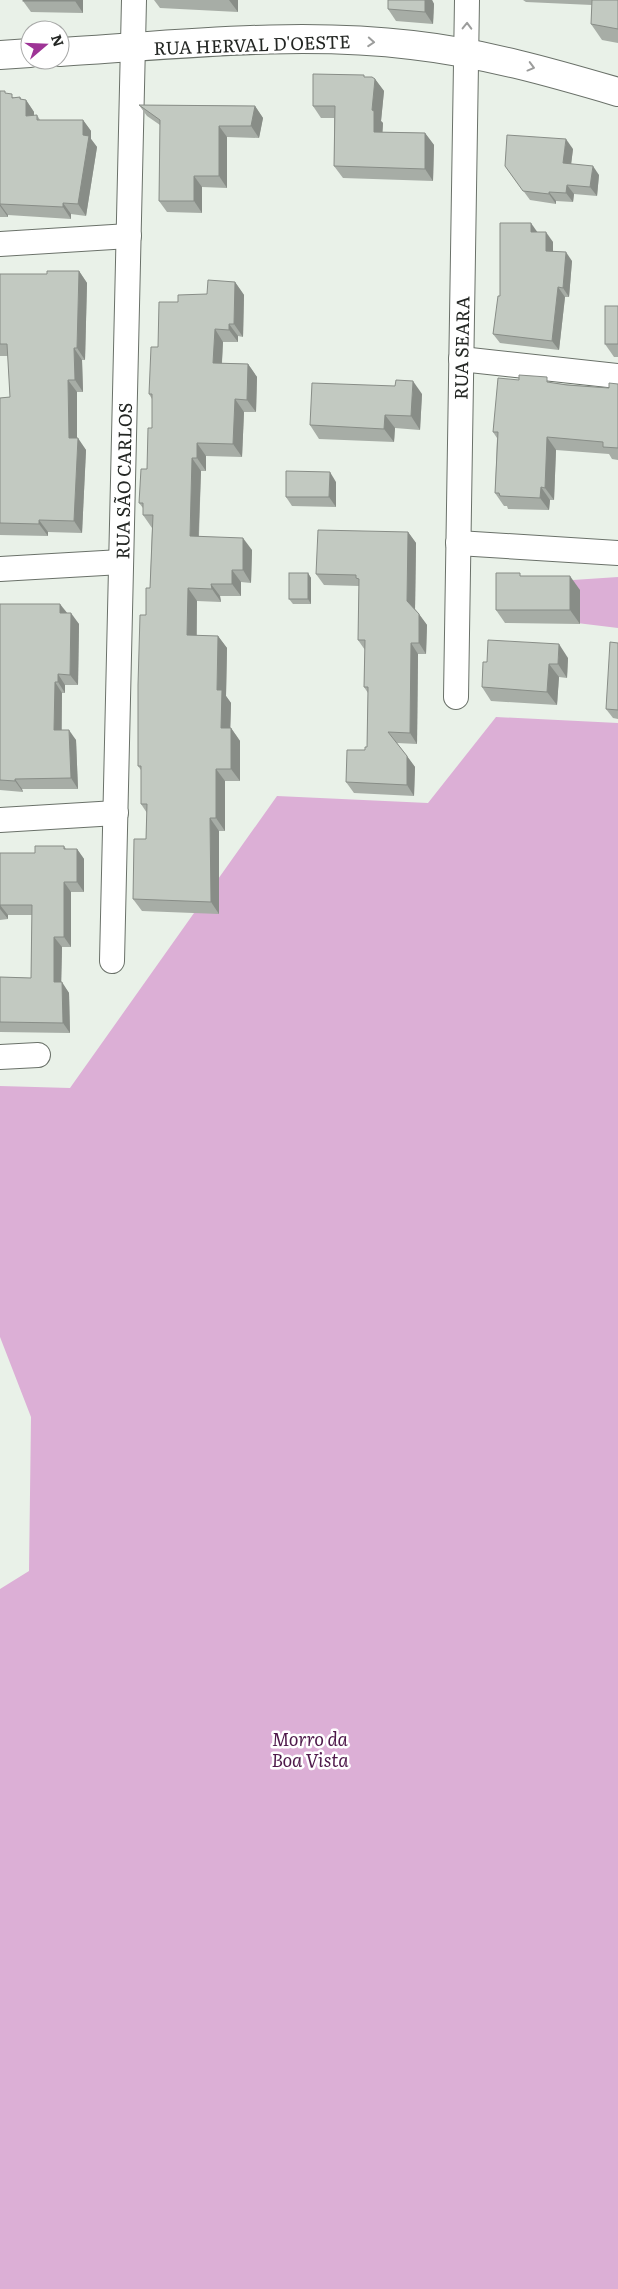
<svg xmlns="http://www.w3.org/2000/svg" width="618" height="2289" viewBox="0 0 618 2289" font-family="Literata,serif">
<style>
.forest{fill:#dcafd6}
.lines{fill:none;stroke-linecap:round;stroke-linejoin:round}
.street-casing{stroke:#6a7169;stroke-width:26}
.primary-casing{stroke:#6a7169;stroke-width:30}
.street{stroke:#fff;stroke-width:24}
.primary{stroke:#fff;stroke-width:28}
.wall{fill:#a7ada6}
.shaded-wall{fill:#888d87}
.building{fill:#c2c9c1;stroke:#888d87}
.oneway{stroke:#9c9d9c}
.labels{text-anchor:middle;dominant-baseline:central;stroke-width:5;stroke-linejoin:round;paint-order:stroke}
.street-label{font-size:18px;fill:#232623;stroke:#fff}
.park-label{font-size:18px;font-style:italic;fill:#4e194a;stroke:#fff}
</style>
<rect width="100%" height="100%" fill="#e9f1e8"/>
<!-- forest -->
<g class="forest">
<path d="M618,577V628L577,623L573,580Z"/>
<path d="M496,717L618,723V2289H0V1589L29,1571L31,1417L0,1337V1086L70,1088L277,796L428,803Z"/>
</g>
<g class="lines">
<!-- street casing -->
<g class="street-casing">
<g id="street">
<path d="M0,244L129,236"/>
<path d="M461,359L618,376"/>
<path d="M458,543L618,553"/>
<path d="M0,569L121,562"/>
<path d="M456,697L467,0"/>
<path d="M0,820L116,813"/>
<path d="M112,961L134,0"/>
<path d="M0,1057L38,1055"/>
</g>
</g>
<!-- primary casing -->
<g class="primary-casing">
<g id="primary">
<path d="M60,52C176,45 296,31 412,45C483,53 550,72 618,92"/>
<path d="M0,55L30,53"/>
</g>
</g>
<!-- street -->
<use href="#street" class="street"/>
<!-- primary -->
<use href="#primary" class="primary"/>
</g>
<!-- wall -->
<g class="wall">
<path d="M83,0V13L31,12L23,1Z"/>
<path d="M154,0H238V12L160,8Z"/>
<path d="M388,0H432L434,4L433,24L396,21L388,9Z"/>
<path d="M523,0H618V43L602,40L591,24L592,5L526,2Z"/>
<path d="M365,77L375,79L384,91L381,121L383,123L382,132L425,133L434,145L433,181L343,178L334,166V118H321L313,106Z"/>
<path d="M0,91L15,98L20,97L21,99L26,100L34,112V116L37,115L40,120H83L91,131V139L97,147L86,216L71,214V219L8,215V217H0Z"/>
<path d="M139,105L255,106L263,118L259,138L227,137V188L202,187V213L167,212L159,201L160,125L147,116Z"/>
<path d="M573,149L571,164L599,175L597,196L574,194L573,202L556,201V204L530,200L505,166Z"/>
<path d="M538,232L553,242V251L572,261L569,297H565L559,350L500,343L493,334L500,296Z"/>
<path d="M79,271L87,283L85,360H82L83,392H77V438L86,450L82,533L48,532V536L0,535V398L10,397L8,356H0V274H47Z"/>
<path d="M235,282L244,295L243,337L238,336V342H223L222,363L248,364L257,377L256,412H244L242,457L206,456V471H201L199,536L252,550L251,583L241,582V596H220L221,602L197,601V636H218L227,648L226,696L231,703L230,728H231L240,741V781H225V831H219V914L142,911L133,899L146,839L147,813L141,804V770L138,766L146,615L150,588L152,528L143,515V508L139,503L147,469L152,428V399L149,394L158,347L178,302L207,294Z"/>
<path d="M618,306V357H614L605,344Z"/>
<path d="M551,383L609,388L618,384V460L612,459L609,454L556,450L554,500H550L549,510L508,509L507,506H504L495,493L497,438L493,432Z"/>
<path d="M422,394L420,430L395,428L394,442L319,439L310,425Z"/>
<path d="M336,482V507L292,506L286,497Z"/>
<path d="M408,532L416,543L415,609L427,625L426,654H418L417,744L397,743L415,767L414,796L354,793L346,782L367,747L368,693L364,687L365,650L358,640L359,586L324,585L316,574Z"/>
<path d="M308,573L311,578V604H293L289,599Z"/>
<path d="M522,576L580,590V624L505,623L496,610Z"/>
<path d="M0,604L67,613L79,624L78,685H65V693H62V730L76,740L78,789H22L23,792L0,790Z"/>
<path d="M618,643V719L613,718L606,709Z"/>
<path d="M568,658L567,678L559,677L557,705L491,701L482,687L487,662Z"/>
<path d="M64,846L66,849H77L84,859V892H71V947H62L61,982L69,993L70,1033L0,1032V977L31,978L32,915H8V919L0,920V853H35Z"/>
</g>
<!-- shaded-wall -->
<g class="shaded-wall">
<path d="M75,0H83V13L75,1Z"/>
<path d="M229,0H238V12Z"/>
<path d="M425,0H432L434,4L433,24L425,12Z"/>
<path d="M375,79L384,91L381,121L383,123L382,144L374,132L372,110Z"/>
<path d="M20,97L26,107V100L34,112V127L26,116Z"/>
<path d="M255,106L263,118L259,138L251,126Z"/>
<path d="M83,120L91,131V139L97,147L86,216L78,204L83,135Z"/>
<path d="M219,126L227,137V188L219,176Z"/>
<path d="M425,133L434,145L433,181L425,169Z"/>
<path d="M566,139L573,149L570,173L563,163Z"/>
<path d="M593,166L599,175L597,196L590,187Z"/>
<path d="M194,176L202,187V213L194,201Z"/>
<path d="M567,185L574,194L573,202L566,193Z"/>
<path d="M549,192L556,201V204L549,194Z"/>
<path d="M63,203L71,214V219L63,207Z"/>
<path d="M0,204L8,215V217L0,206Z"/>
<path d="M531,223L538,233L531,232Z"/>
<path d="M546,232L553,242V260L546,251Z"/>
<path d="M566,252L572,261L569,297L563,288Z"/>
<path d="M79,271L87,283L85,360L77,348Z"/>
<path d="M235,282L244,295L243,337L234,324Z"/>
<path d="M558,287L565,297L559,350L552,341Z"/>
<path d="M229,324L238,336V342L229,330Z"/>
<path d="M215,329L223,342L221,376L213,363Z"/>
<path d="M74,348L82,360L83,392L75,380Z"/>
<path d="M248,364L257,377L256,412L247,400Z"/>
<path d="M68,380L77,392V450L69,438Z"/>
<path d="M413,381L422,394L420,430L411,416Z"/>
<path d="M235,399L244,412L242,457L233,444Z"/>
<path d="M385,415L395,428L394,442L384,429Z"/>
<path d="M547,437L556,450L554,500L545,488Z"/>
<path d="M78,438L86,450L82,533L74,521Z"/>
<path d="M197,443L206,456V471L197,458Z"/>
<path d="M192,458L201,471L198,549L190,536Z"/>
<path d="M330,472L336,482V507L329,497Z"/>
<path d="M541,487L550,500L549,510L540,498Z"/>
<path d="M39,520L48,532V536L39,524Z"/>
<path d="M408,532L416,543L415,611L407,601Z"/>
<path d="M243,538L252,550L251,583L243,570Z"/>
<path d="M232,570L241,582V596L232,584Z"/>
<path d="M308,573L311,578V604L308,599Z"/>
<path d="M570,576L580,590V624L570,610Z"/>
<path d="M211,584L220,596L221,602L212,589Z"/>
<path d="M188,588L197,601L196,648L187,635Z"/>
<path d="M60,604L68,614L60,613Z"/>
<path d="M71,613L79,624L78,685L70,675Z"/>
<path d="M419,614L427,625L426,654L419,643Z"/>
<path d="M218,636L227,648L226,696L231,703L230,741L221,728L217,690Z"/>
<path d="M411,643L418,654L417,744L410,733Z"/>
<path d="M559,644L568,658L567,678L558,664Z"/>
<path d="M549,664L559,677L557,705L547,692Z"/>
<path d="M58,674L65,685V693L58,682Z"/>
<path d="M55,682L62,693L61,740L54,730Z"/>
<path d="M231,728L240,741V781L231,769Z"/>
<path d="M69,730L76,740L78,789L71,778Z"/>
<path d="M407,756L415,767L414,796L407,785Z"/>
<path d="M216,769L225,781V831L216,818Z"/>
<path d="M15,779L22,789L23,792L15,781Z"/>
<path d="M210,818L219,831V914L211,902Z"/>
<path d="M77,849L84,859V892L77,882Z"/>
<path d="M64,882L71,892V947L64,937Z"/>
<path d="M0,905L8,915V919L0,909Z"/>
<path d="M54,937L62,947L61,993L54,982Z"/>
<path d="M62,982L69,993L70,1033L63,1023Z"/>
</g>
<!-- building -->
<g class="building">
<rect x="23" y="0" width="52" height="1"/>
<path d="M388,0H425V12L388,9Z"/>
<path d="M592,0H618V29L591,24Z"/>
<path d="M313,74L364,75V77H372L375,79L372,110L374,111V132L425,133V169L334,166L335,106H313Z"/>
<path d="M0,91H5V93L12,94V98L20,97V99L26,100V116L37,115V120H83V135L89,136L78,204L63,203V207L0,204Z"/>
<path d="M139,105L255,106L251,126H219V176H194V201H159L160,120Z"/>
<path d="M507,135L566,139L563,163L593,166L590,187L567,185L566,193L549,192V194L523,191L505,166Z"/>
<path d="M500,223H531V232H546V251L566,252L563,288L558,287L552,341L493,334L498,296H500Z"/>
<path d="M47,271H79L77,348H74L75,380H68L69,438H78L74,521L39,520V524L0,523V398L10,397L7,344H0V274H47Z"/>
<path d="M208,280L235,282L234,324H229V330L215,329L213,363L248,364L247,400L235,399L233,444L197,443V458H192L190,536L243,538V570H232V584H211L212,589L188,588L187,635L218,636L217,690H222L221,728H231V769H216V818H210L211,902L133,899L134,839H146L147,804H141V766H138V685L140,615H146V588H150L153,515H143V503H139L141,469H147L148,428H152V394H149L151,347H158L159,302H178V295L207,294Z"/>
<rect x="605" y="306" width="13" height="38"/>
<path d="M519,375L547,377V382L567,385L609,388V383L618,384V448L603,447V442L547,437L545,488L541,487L540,498L500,496L499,493H495L498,432H493L498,378L519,380Z"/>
<path d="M396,380L413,381L411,416L385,415L384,429L310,425L312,383L395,386Z"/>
<path d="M286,471L330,472L329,497H286Z"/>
<path d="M318,530L408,532L407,601L419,614V643H411L410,733L388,732L407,756V785L346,782L347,750H365V747H367L368,690V687H364L365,640H358L359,579L356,578V575L316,574Z"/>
<rect x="289" y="573" width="19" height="26"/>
<path d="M496,573H520V576H570V610H496Z"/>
<path d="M0,604H60V613H71L70,675L58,674V682H55L54,730H69L71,778L15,779V781L0,780Z"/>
<path d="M488,640L559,644L558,664H549L547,692L482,687L483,662H487Z"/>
<path d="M610,642L618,643V710L606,709Z"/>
<path d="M35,846H64V849H77V882H64V937H54V982H62L63,1023L0,1022V977L31,978L32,905H0V909V853H35Z"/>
</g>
<!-- one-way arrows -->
<defs><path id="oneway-chevron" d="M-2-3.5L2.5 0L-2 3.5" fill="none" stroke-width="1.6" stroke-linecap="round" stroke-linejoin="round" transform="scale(1.25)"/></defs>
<g class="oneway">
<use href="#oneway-chevron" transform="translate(467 26) rotate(-89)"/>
<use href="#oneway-chevron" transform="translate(371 42) rotate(4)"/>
<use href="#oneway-chevron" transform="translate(531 67) rotate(15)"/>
</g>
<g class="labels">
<!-- street labels -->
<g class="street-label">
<text transform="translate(252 44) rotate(-2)">RUA HERVAL D'OESTE</text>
<text transform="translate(461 348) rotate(-89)">RUA SEARA</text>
<text transform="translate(123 481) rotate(-89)">RUA SÃO CARLOS</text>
</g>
<!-- park labels -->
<g class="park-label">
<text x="310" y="1738">Morro da<tspan x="310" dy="21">Boa Vista</tspan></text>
</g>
</g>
<!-- north arrow -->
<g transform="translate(45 45) rotate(71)"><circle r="24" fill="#ffffff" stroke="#a7a8a7"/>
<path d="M0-4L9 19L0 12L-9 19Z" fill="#9e3496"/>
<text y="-8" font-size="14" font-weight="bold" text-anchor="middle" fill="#232623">N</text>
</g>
</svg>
